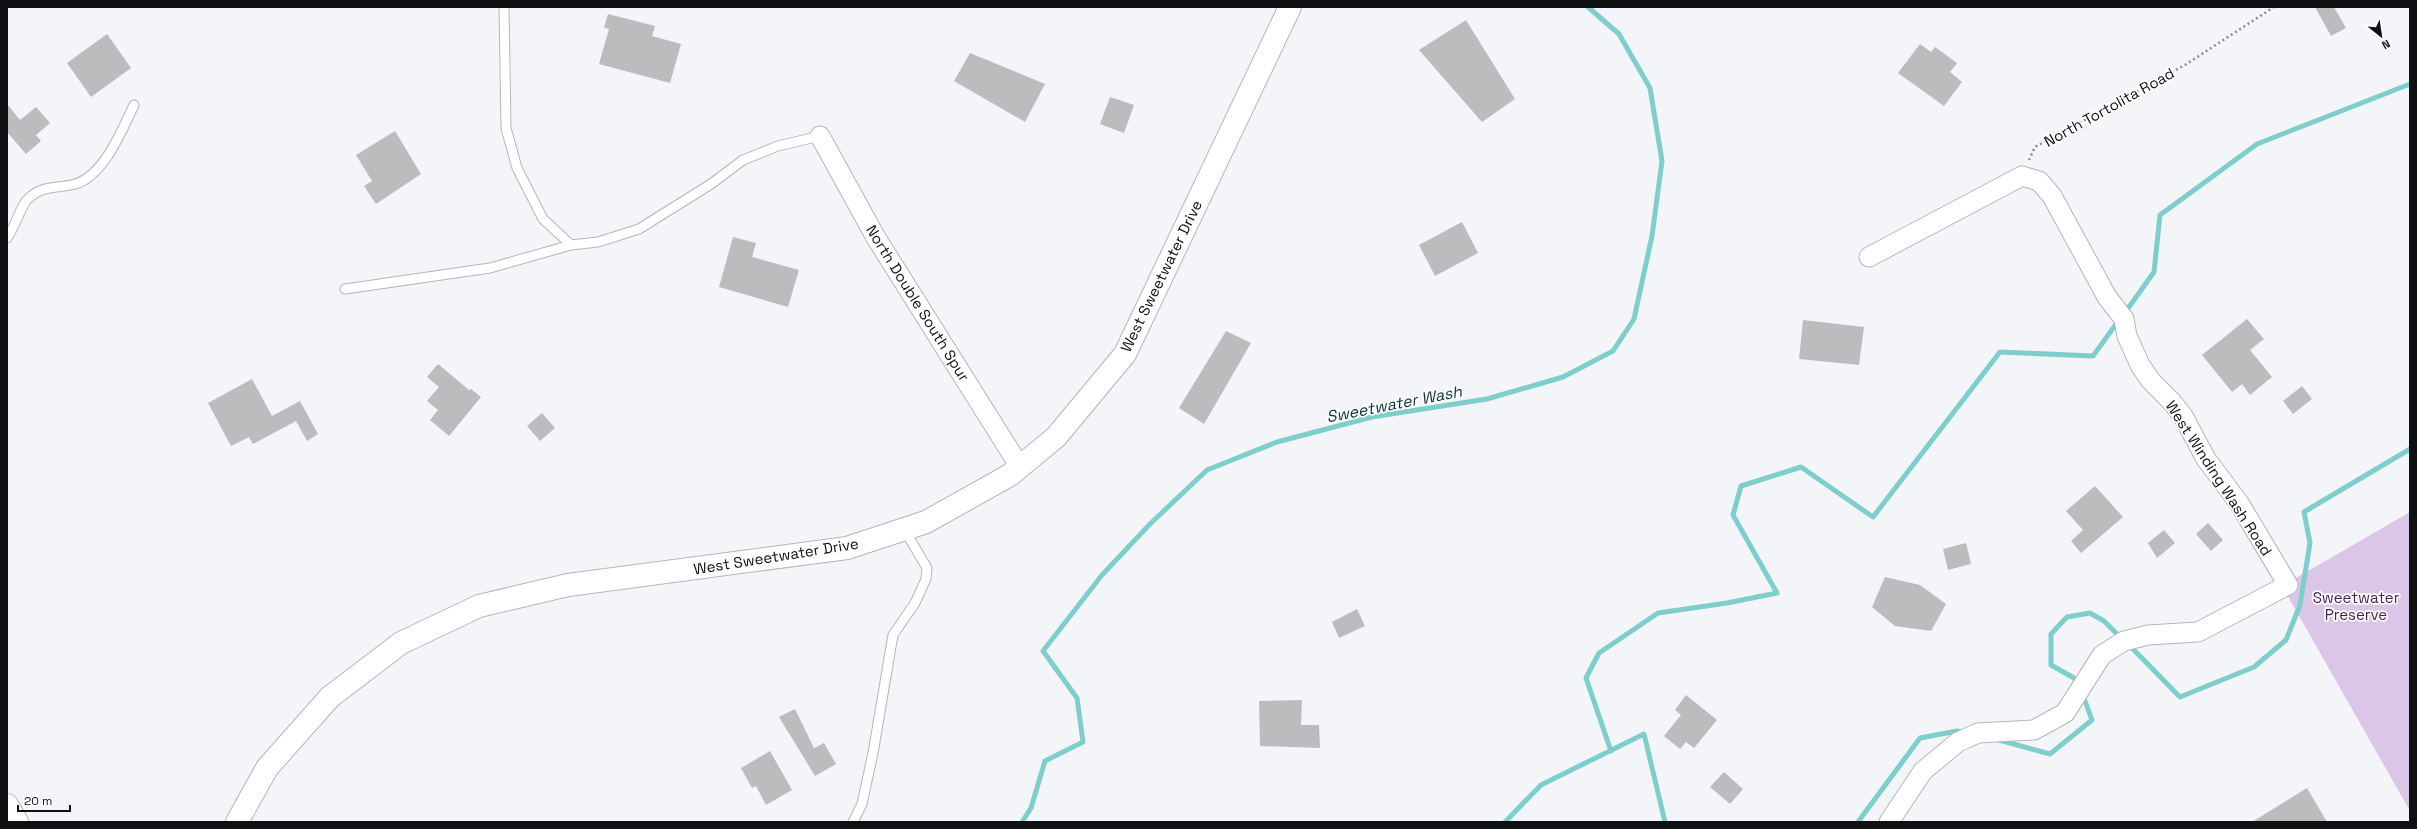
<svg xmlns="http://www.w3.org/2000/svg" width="2417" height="829" viewBox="0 0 2417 829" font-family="'Space Grotesk',sans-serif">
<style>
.green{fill:#dcc6e7}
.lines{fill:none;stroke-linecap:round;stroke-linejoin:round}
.stream{stroke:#7fcece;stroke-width:5}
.building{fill:#bcbcbf}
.service-casing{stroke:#b4b6b9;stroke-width:11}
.minor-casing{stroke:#b4b6b9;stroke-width:21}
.tertiary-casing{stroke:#b4b6b9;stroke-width:24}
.path{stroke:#8b8c8f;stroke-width:2.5;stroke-dasharray:2 3;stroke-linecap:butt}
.service{stroke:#fff;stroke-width:9}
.minor{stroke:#fff;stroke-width:19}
.tertiary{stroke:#fff;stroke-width:22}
.labels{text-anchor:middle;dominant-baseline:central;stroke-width:3.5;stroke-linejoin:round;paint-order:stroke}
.street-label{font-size:15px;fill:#0f1011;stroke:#fff}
.park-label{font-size:15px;fill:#461d58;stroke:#fff}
.water-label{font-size:16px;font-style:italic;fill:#0d3535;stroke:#fff}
</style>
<rect width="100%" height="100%" fill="#f3f5f8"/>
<!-- green -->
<path class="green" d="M2410,512V811L2282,586Z"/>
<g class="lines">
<!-- stream -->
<g class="stream">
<path d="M2124,314L2154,272L2160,215L2257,144L2410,84"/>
<path d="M2129,645L2180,697L2254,667L2286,640L2300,605L2310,543L2304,512L2410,449"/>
<path d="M2077,684L2074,678L2051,665V634L2067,617L2090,613L2104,621L2121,638"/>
<path d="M1999,740L2050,754L2092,720L2082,693"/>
<path d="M1611,751L1586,678L1599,653L1658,613L1727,603L1777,593L1733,515L1741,486L1801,467L1873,517L2000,352L2093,356L2119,320"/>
<path d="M1022,822L1031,808L1045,761L1083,742L1077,698L1043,651L1102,575L1150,524L1207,470L1277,442L1372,417L1487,399L1563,377L1613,351L1634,319L1652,236L1662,161L1650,88L1619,34L1588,7"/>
<path d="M1505,822L1541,785L1644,734L1665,822"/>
<path d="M1858,822L1920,738L1957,731L1964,733"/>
</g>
</g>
<!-- building -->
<g class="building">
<path d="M2315,7H2334L2346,28L2331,36Z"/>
<path d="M608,14L655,26L652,36L681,44L670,83L599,64L609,29L604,28Z"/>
<path d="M1466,20L1515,99L1482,122L1419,50Z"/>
<path d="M107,34L131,68L91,97L67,63Z"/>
<path d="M1920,44L1931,52L1935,47L1957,63L1950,72L1962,82L1944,106L1898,73Z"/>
<path d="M970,53L1045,84L1025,122L954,81Z"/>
<path d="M1110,97L1134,105L1124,133L1100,124Z"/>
<path d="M7,104L20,120L36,107L50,123L36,135L41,141L26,154L7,132Z"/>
<path d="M395,131L421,174L376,204L364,186L372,181L356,155Z"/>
<path d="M1462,222L1478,253L1435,276L1419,245Z"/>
<path d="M733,237L756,243L752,257L799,270L788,307L719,287Z"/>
<path d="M2247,319L2264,339L2250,350L2272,377L2250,395L2242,384L2232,392L2202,355Z"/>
<path d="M1803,320L1864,327L1859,365L1799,359Z"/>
<path d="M1226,331L1251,343L1204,424L1179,408Z"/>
<path d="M438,364L469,390L471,389L481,397L449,436L430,420L438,410L427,401L439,387L427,377Z"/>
<path d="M252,379L272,416L300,401L318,434L307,441L296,421L253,444L249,437L231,446L208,403Z"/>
<path d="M2302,386L2312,399L2293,414L2283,401Z"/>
<path d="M542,413L555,428L540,441L527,426Z"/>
<path d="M2095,486L2123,517L2081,553L2071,541L2083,530L2066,511Z"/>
<path d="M2208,523L2223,540L2211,551L2196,534Z"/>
<path d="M2164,530L2175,543L2157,558L2148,543Z"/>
<path d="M1966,543L1971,564L1948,570L1943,549Z"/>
<path d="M1885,577L1920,585L1946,604L1931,631L1895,626L1872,607Z"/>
<path d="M1357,609L1365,626L1339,638L1332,622Z"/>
<path d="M1686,695L1717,720L1694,748L1686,742L1680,749L1664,736L1681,715L1675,710Z"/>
<path d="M1302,700L1301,725H1319L1320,748L1260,746L1259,701Z"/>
<path d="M795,709L814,748L824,743L836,764L815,776L779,717Z"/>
<path d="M770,751L792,790L766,805L756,786L752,788L741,768Z"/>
<path d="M1724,772L1743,789L1730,804L1710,787Z"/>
<path d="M2307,788L2327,822H2252Z"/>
</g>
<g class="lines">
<!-- service casing -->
<g class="service-casing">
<g id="service">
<path d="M504,7L506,128L517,168L543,219L571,245"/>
<path d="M7,238C15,227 20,208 27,200C42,184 58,189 75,184C104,176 122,130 134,105"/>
<path d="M345,289L490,268L571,245L598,242L639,229L711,184L743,160L778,146L820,136"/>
<path d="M853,822L862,804L873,753L893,635L915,603L926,579L927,568L904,529"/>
</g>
</g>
<!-- minor casing -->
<g class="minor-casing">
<g id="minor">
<path d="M820,136L875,236L1020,467"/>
<path d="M1869,257L2022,176L2039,181L2052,196L2107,297L2124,319L2127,336L2140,365L2151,381L2171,401L2183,416L2206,459L2239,503L2288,585L2198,632L2148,635L2124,641L2102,655L2065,713L2034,730L1978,733L1958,742L1923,771L1889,822"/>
</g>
</g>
<!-- tertiary casing -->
<g class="tertiary-casing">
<g id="tertiary">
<path d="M7,805L17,822"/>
<path d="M237,822L267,768L330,697L401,643L479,606L568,585L847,548L926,522L1010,475L1056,437L1125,354L1290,7"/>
</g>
</g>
<!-- path -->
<path class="path" d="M2029,160L2035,147L2185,65L2274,7"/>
<!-- service -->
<use href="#service" class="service"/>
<!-- minor -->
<use href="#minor" class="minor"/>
<!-- tertiary -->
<use href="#tertiary" class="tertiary"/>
</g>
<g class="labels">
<!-- street labels -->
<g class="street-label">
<text transform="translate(2109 107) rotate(-29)">North Tortolita Road</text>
<text transform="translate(1161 276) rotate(-64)">West Sweetwater Drive</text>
<text transform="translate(918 303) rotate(58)">North Double South Spur</text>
<text transform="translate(2219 478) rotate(57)">West Winding Wash Road</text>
<text transform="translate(776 556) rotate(-9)">West Sweetwater Drive</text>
</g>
<!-- park labels -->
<g class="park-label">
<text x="2356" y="597">Sweetwater<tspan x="2356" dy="17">Preserve</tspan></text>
</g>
<!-- water labels -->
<g class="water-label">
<text transform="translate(1394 404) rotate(-11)">Sweetwater Wash</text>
</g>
</g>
<!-- border -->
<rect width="2417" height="829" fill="none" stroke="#0f1011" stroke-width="16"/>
<!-- north arrow -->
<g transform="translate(2381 36) rotate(150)" stroke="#ffffff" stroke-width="3" paint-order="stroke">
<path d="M0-3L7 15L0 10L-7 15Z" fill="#0f1011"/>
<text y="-6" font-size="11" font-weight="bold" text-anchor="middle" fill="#0f1011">N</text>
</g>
<!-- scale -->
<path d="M18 805v6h52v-6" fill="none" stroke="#0f1011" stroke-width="2"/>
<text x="24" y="805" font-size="12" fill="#0f1011" stroke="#ffffff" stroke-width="3" paint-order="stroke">20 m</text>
</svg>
